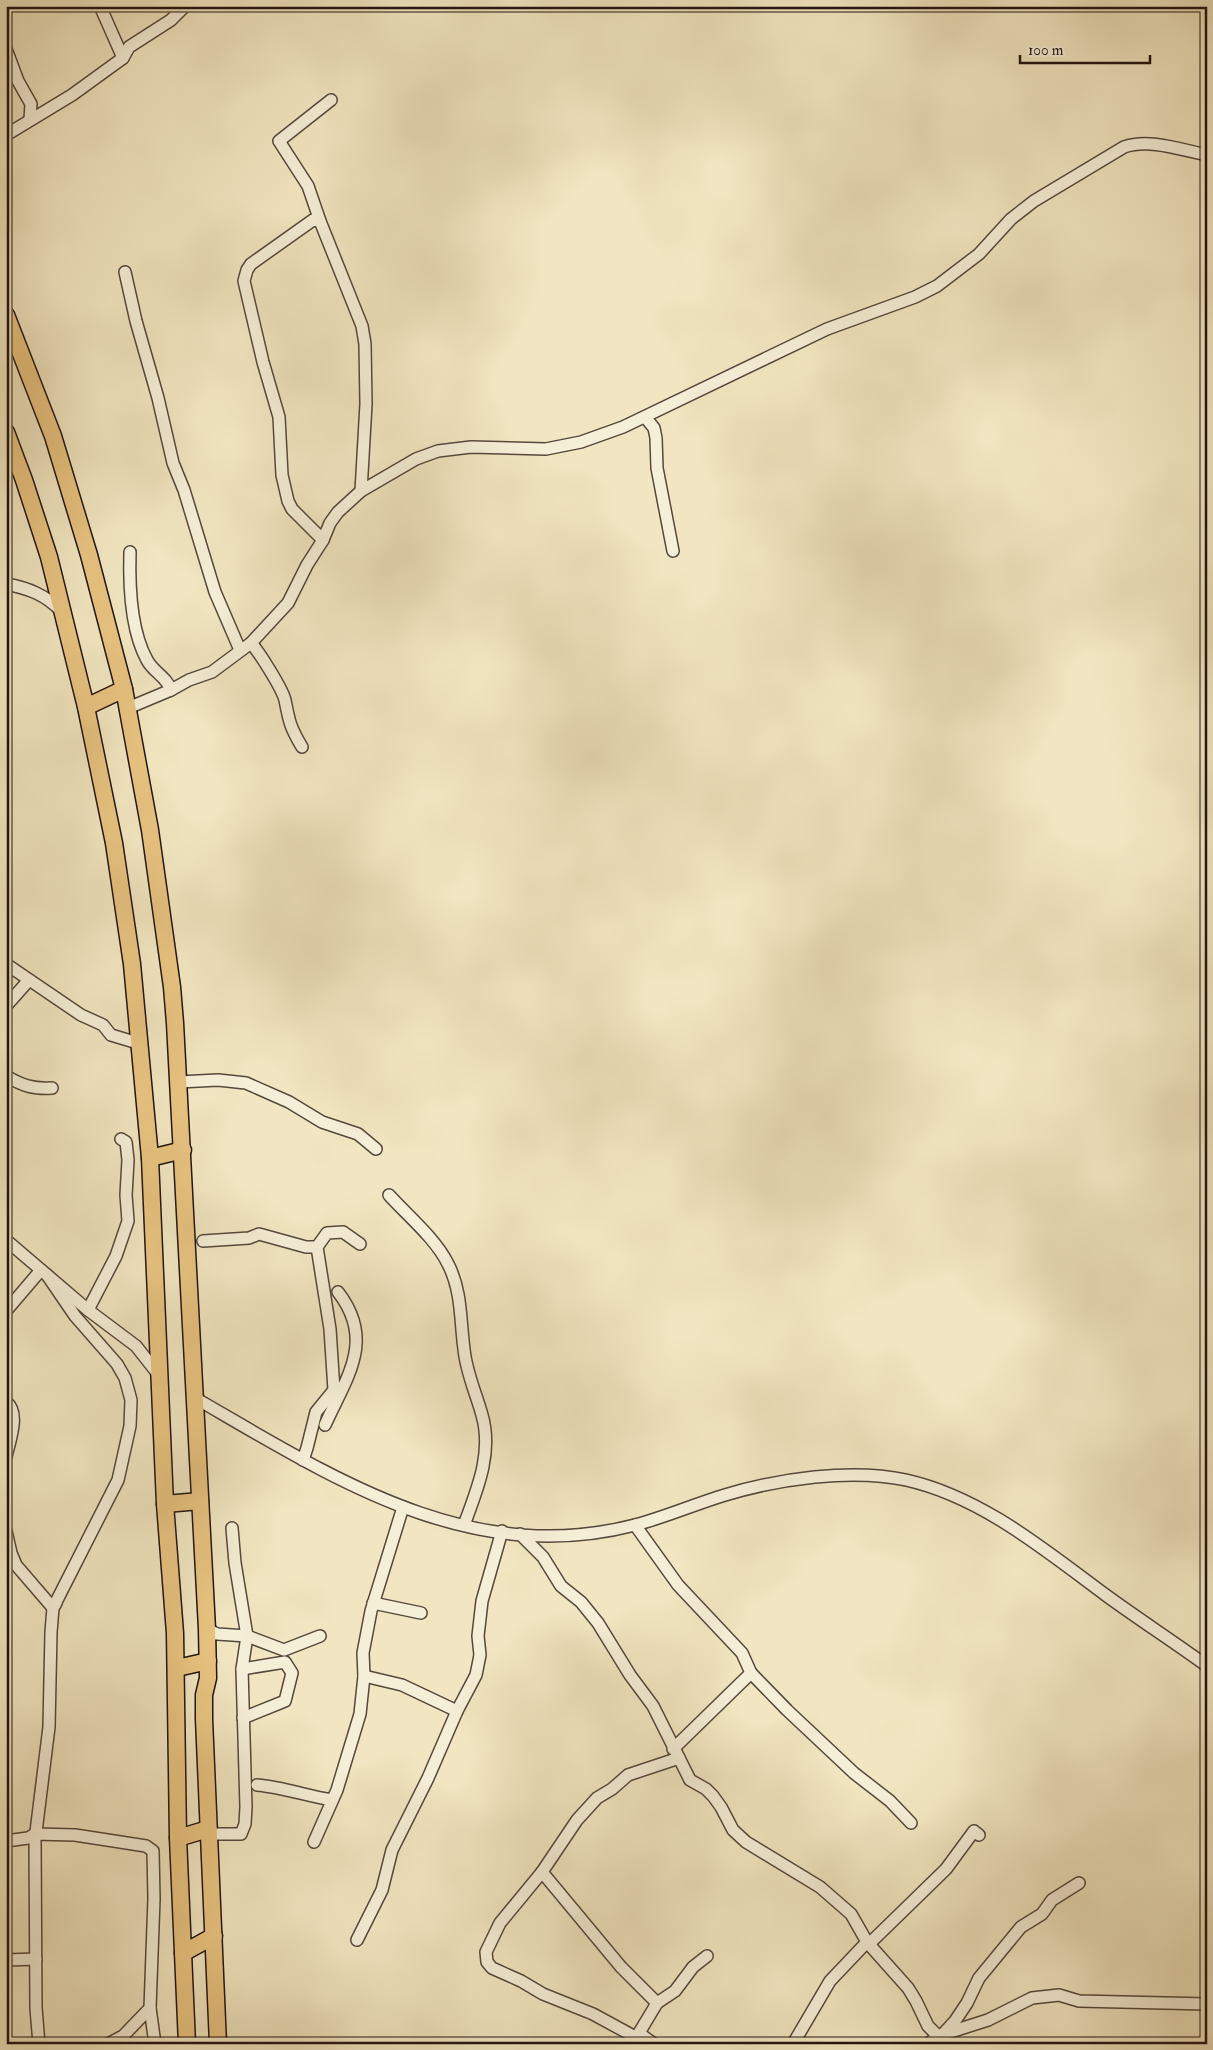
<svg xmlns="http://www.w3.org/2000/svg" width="1213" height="2050" viewBox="0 0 1213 2050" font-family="'IM FELL Double Pica',serif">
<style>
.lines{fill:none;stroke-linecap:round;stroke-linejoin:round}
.minor-casing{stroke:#55483c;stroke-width:14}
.highway-casing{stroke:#21140f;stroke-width:19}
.minor{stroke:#f6efd7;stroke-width:11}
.highway{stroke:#e8c380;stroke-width:16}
</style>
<rect width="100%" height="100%" fill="#f1e6c1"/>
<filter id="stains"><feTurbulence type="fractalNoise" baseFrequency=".004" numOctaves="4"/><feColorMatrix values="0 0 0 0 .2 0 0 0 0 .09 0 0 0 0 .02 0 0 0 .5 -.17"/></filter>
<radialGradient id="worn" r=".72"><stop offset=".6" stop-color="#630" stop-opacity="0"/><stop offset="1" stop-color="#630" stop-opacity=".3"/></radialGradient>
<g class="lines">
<!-- minor casing -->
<g class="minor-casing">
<g id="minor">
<path d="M100,6L123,58"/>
<path d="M6,49L18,81L31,104L30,119"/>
<path d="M331,100L279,141L308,186L320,221L362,326L365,344L366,404L361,491"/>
<path d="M6,135L72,95L123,58L129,47L171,20L185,6"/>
<path d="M320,221L313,220L251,264L247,270L244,281L263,362L279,417L282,475L288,501L292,509L323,540"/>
<path d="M125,272L136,321L158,398L173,463L184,490L215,592L240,650"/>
<path d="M645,417L654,428L656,438L657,468L673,551"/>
<path d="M130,552C129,585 131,631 147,660C153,672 167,677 171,690"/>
<path d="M6,584C28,588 46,595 61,611"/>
<path d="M251,643C259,652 282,688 285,700C289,721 290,727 302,747"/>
<path d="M128,708L171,690L189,680L212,672L251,643L288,603L307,565L323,540L330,523L338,512L361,491L416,459L438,451L471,447L546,449L581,442L623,427L827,329L915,297L937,286L979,254L1011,219L1034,201L1124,147C1149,138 1182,150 1207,155"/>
<path d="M6,964L81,1015L103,1025L111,1035L141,1044"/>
<path d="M6,1006L29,980"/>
<path d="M6,1076C23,1086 33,1089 52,1088"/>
<path d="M179,1082L218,1080L246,1083L289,1102L322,1122L358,1134L376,1149"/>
<path d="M389,1195C407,1215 436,1239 448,1264C462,1291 460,1320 464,1349C466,1372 476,1393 482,1415C493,1453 477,1490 464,1525"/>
<path d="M6,1240L88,1310L136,1346L158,1374"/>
<path d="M203,1241L249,1238L259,1234L306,1247H317"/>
<path d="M88,1310L116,1256L128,1221L126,1195L128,1160L126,1142L121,1139"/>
<path d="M6,1311L41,1270"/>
<path d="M195,1398C332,1477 469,1568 635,1525C666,1517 695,1504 725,1495C778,1479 851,1468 906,1480C982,1497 1046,1551 1107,1596C1140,1620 1174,1642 1207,1666"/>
<path d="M6,1402C21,1413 9,1442 6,1457"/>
<path d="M325,1425C346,1378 376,1341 338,1292"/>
<path d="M303,1460L307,1448L316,1412L334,1390L330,1329L317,1247L327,1233L343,1232L360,1244"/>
<path d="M635,1525L678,1585L742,1653L751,1673"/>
<path d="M6,1531L11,1553L16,1565L53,1608L56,1603"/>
<path d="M520,1534L543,1557L561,1586L581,1602L598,1623L630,1675L653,1706L690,1780L706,1789L713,1796L721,1807L733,1830L746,1842L820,1887L851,1914L867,1942L908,1988L916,2001L928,2026L938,2036L941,2035L943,2044"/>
<path d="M373,1603L421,1613"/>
<path d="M207,1629L217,1634L247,1636L284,1650L320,1636"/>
<path d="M242,1669L285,1662L292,1673L285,1701L243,1718"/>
<path d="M364,1676L402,1685L457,1711"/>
<path d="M673,1749L751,1673L787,1710L854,1773L890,1801L911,1823"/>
<path d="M257,1785C282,1787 307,1796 332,1800"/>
<path d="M209,1834H241L245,1824L246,1807L242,1669L247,1636L235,1563L232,1528"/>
<path d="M6,1841L28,1838L35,1834L75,1835L146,1846L153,1851L154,1899L150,2008L155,2044"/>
<path d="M314,1842L337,1790L360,1714L364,1676L363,1653L371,1611L403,1507"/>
<path d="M542,1872L621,1967L657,2003"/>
<path d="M357,1940L382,1890L392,1850L428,1778L457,1711L476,1675L480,1655L478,1636L482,1601L502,1531"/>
<path d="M869,1944L946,1869L974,1831L979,1835"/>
<path d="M6,1960L36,1959"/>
<path d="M944,2033L955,2021L967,2003L979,1978L1021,1927L1042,1914L1052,1900L1079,1883"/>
<path d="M640,2034L654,2044"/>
<path d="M637,2038L593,2014L543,1994L521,1981L492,1968L487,1962L486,1952L500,1923L542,1872L577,1820L597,1798L612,1789L628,1775L679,1758"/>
<path d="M633,2043L657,2003L675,1991L693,1967L707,1956"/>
<path d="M39,2044L36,2008L35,1840L49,1727L51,1632L53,1608L118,1480L130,1426L131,1400L125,1378L117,1364L75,1316L47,1275"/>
<path d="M108,2044L123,2036L150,2008"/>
<path d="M793,2044L830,1981L867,1942"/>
<path d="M928,2044L938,2036L988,2020L1032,1998L1059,1995L1079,2001L1207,2004"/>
</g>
</g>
<!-- highway casing -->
<g class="highway-casing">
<g id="highway">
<path d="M6,315L53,436L89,555L124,689L150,830L172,987L175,1023L207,1629L208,1678L204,1695V1719L218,2044"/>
<path d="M6,432L24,480L49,557L86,707L114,843L132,964L150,1158L165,1504L175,1633L178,1838L187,2044"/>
<path d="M86,707L124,689"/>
<path d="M150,1158L183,1150"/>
<path d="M165,1504L200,1501"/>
<path d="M177,1668L208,1661"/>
<path d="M178,1838L208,1829"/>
<path d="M183,1953L214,1936"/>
</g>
</g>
<!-- minor -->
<use href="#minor" class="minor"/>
<!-- highway -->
<use href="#highway" class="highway"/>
</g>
<!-- margin -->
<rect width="1213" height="2050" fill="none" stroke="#f1e6c1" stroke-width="25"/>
<rect x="8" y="8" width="1198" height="2035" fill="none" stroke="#21140f" stroke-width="2.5"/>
<rect x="12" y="12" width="1188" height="2025" fill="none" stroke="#21140f"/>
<!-- scale -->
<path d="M1020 55v8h130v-8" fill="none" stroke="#21140f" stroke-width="2.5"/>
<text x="1028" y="55" font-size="15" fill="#21140f" stroke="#f6efd7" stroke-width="4" paint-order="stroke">100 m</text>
<rect width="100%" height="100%" filter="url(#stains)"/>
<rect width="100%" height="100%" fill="url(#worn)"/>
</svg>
